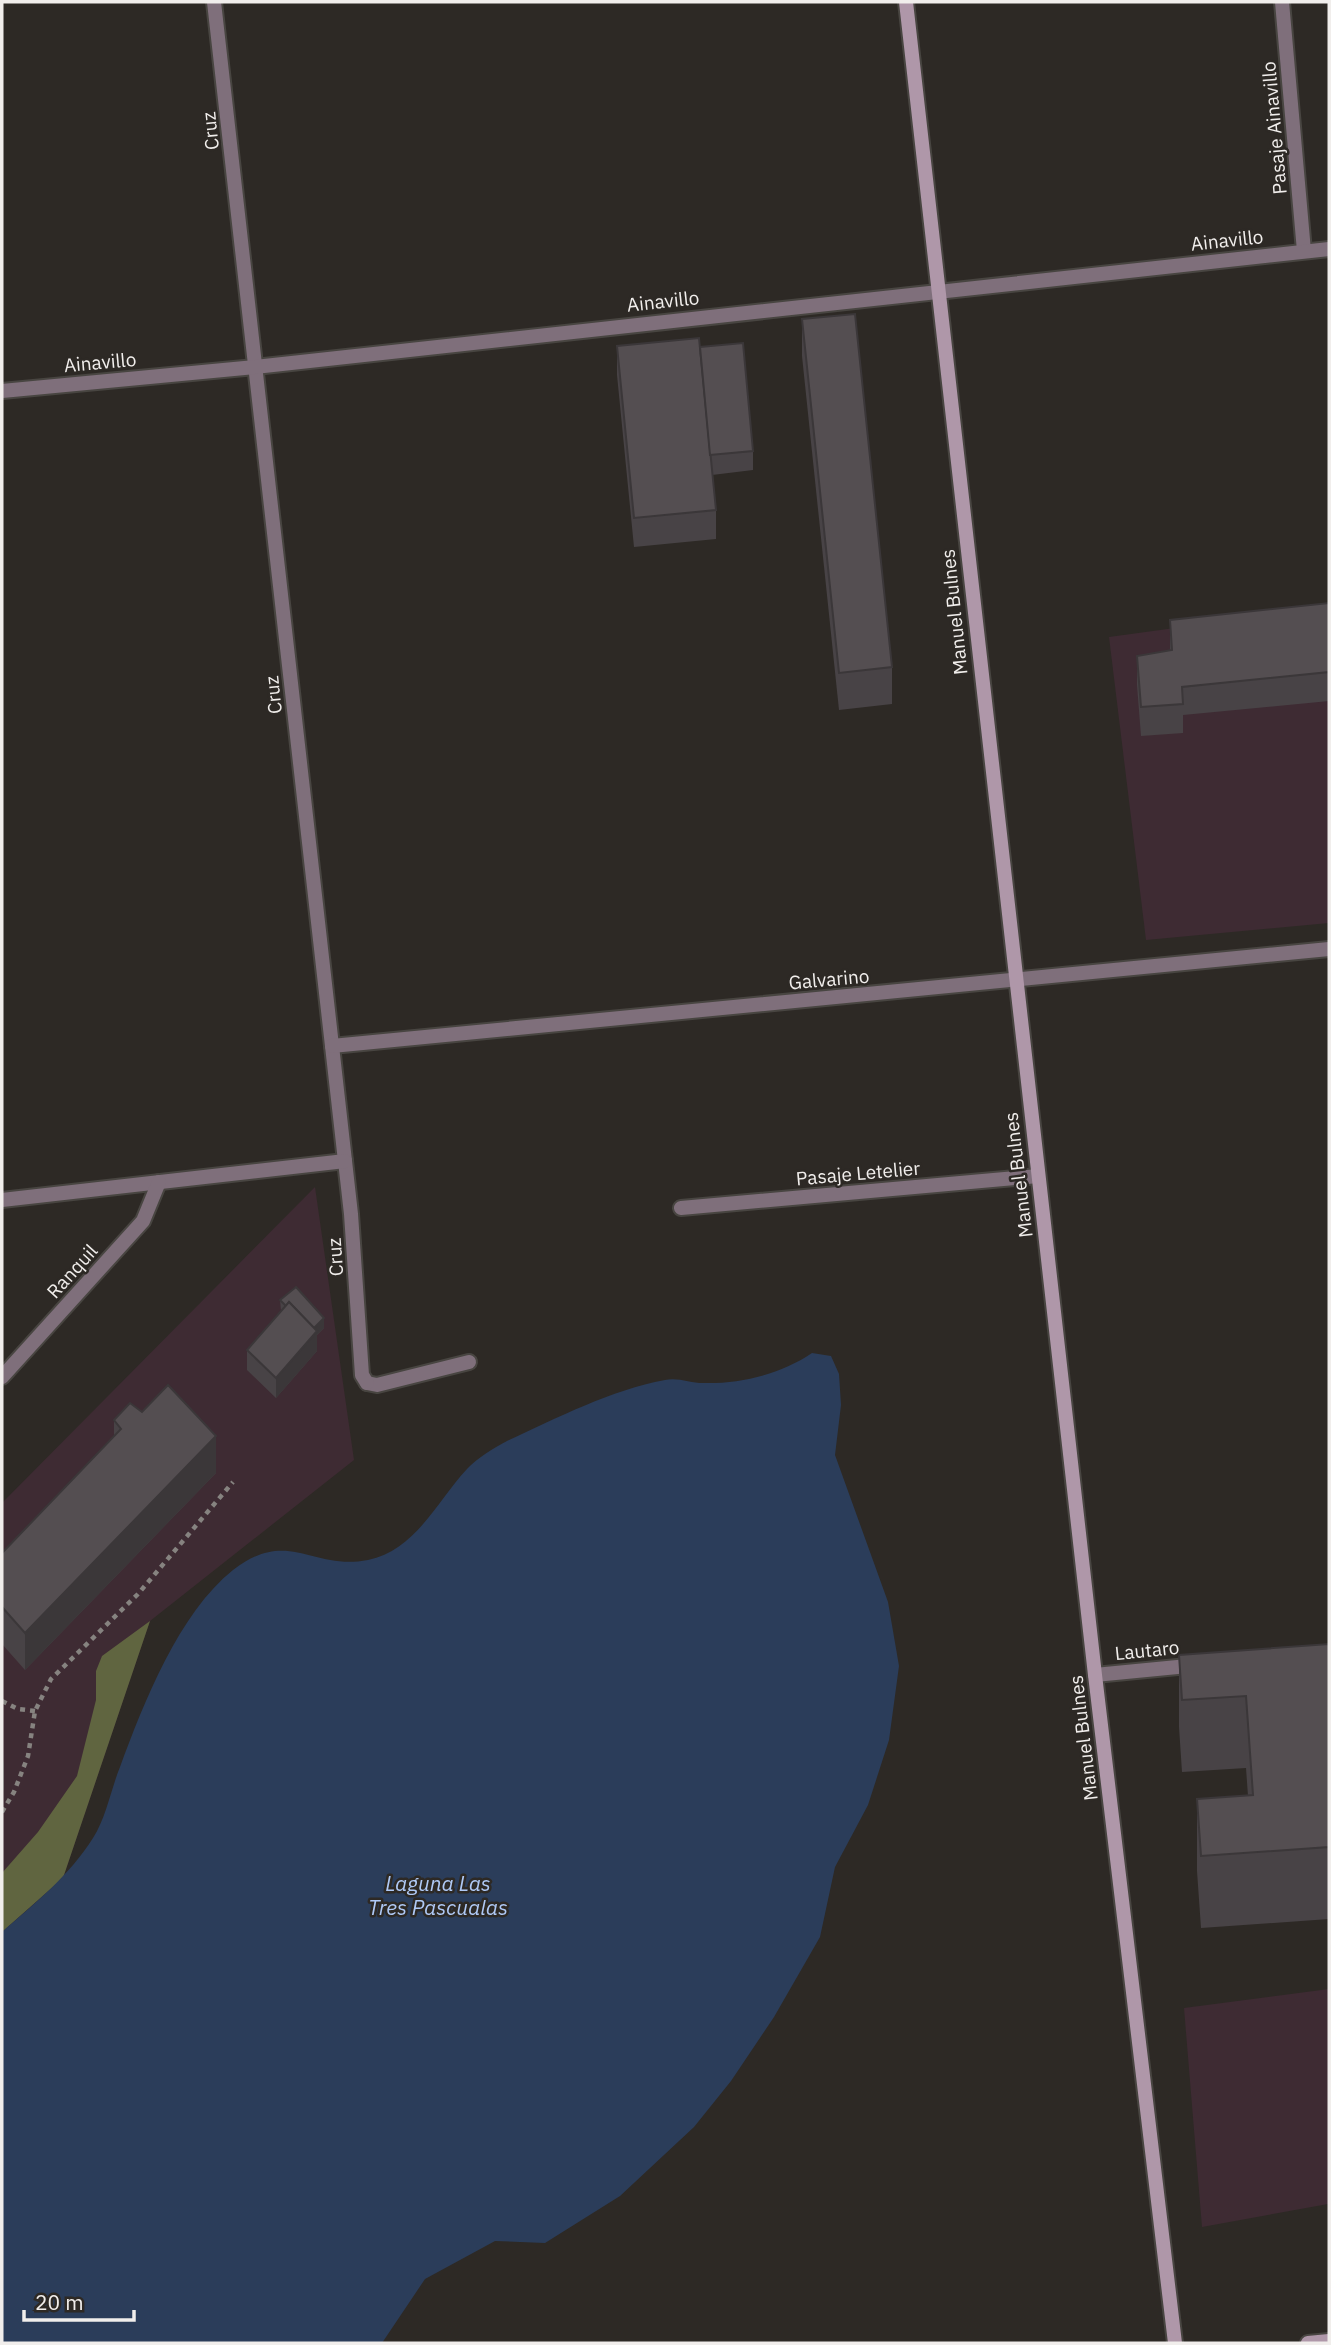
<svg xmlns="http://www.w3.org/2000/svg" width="1331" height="2345" viewBox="0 0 1331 2345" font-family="'IBM Plex Sans',sans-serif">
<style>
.education{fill:#3e2b33}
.forest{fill:#606540}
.water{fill:#2b3d5a}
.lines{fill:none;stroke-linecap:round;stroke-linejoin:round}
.lane-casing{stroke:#484541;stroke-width:18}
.street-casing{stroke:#484541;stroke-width:18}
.secondary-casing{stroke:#484541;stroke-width:18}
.path{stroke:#868380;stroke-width:4.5;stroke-dasharray:5 5;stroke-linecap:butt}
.lane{stroke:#7f6f7b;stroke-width:14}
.street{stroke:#7f6f7b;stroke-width:14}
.secondary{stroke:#af97a9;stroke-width:14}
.wall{fill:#484346}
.shaded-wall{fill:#3b3739}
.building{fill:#544e51;stroke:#3b3739;stroke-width:2}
.labels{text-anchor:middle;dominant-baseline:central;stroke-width:5;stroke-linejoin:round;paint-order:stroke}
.street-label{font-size:19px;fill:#f1eeec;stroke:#2d2925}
.water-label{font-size:21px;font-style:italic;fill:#afc9f6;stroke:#2d2925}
</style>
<rect width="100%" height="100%" fill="#2d2925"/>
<!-- education -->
<g class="education">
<path d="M1329,607V923L1146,940L1109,637Z"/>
<path d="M315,1187L354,1460L150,1621L63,1878L2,1932V1503Z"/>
<path d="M1329,1989V2207L1328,2204L1202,2227L1184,2008Z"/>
</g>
<!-- forest -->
<path class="forest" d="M150,1621L63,1878L2,1932V1873L38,1832L77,1776L96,1700V1671L102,1656Z"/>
<!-- water -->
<path class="water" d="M812,1353L831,1356L839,1374L841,1405L835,1455L888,1602L899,1666L889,1740L868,1805L835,1867L820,1937L774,2017L731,2081L694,2127L620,2196L545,2243L495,2241L425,2279L382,2343H2V1932C35,1903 69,1876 93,1838C106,1818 111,1789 120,1767C144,1702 179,1613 233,1570C289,1527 311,1571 368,1560C416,1550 437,1501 467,1469C477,1458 494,1448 507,1441C557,1418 611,1390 665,1380C677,1377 691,1383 703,1383C741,1384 781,1374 812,1353Z"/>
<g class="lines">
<!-- lane casing -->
<g class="lane-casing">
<path id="lane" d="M367,1383L377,1385L469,1362"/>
</g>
<!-- street casing -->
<g class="street-casing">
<g id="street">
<path d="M214,2L351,1214L362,1375L367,1383"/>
<path d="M1282,2L1304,251"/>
<path d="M2,391L255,367L1329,249"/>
<path d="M332,1046L1329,949"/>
<path d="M2,1200L345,1161"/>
<path d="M681,1208L1038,1176"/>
<path d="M2,1377L143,1221L159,1182"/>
<path d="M1095,1675L1198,1665"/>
</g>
</g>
<!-- secondary casing -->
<g class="secondary-casing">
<g id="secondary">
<path d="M906,2L1095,1675L1175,2343"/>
<path d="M1308,2343L1329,2341"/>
</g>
</g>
<!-- path -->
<g class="path">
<path d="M2,1701L18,1709L35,1711"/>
<path d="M2,1812L14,1792L28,1756L35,1711L51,1679L138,1594L233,1482"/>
</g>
<!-- lane -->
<use href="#lane" class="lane"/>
<!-- street -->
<use href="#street" class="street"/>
<!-- secondary -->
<use href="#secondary" class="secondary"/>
</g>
<!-- wall -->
<g class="wall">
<path d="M802,319L892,667V704L839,710L802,356Z"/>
<path d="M617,346L700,347L753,451V470L712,475L716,510V539L634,547L617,375Z"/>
<path d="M1329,603V701L1183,715V733L1141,736L1137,685V656L1170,651V620Z"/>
<path d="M280,1300L324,1328L317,1335V1351L276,1398L247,1370V1350L281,1311Z"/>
<path d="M114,1420L216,1473L25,1670L2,1644V1553L114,1436Z"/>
<path d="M1329,1644V1919L1201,1928L1197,1871V1799L1248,1796L1246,1768L1182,1772L1179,1727V1655Z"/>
</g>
<!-- shaded-wall -->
<g class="shaded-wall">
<path d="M324,1318V1328L317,1335V1351L276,1398V1378L309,1333Z"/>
<path d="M216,1436V1473L25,1670V1633Z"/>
<path d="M4,1760V1789L2,1794V1766Z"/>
</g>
<!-- building -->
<g class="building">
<path d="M855,314L892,667L839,673L802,319Z"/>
<path d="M699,338L716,510L634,518L617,346Z"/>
<path d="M743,343L753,451L710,455L700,347Z"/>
<path d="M1329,603V672L1182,687L1183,704L1141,707L1137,656L1172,650L1170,620Z"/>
<path d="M296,1287L324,1318L314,1328L289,1302L286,1306L280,1300Z"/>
<path d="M289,1302L317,1331L276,1378L247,1350Z"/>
<path d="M168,1385L216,1436L25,1633L2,1607V1553L121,1429L114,1420L130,1403L142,1412Z"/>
<path d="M1329,1644V1847L1201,1856L1197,1799L1253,1795L1246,1696L1182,1700L1179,1655Z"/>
</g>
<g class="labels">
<!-- street labels -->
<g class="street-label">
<text transform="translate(1274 128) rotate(-95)">Pasaje Ainavillo</text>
<text transform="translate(210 131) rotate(-96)">Cruz</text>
<text transform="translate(1227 240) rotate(-6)">Ainavillo</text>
<text transform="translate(663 301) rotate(-6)">Ainavillo</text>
<text transform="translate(100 362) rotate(-5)">Ainavillo</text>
<text transform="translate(954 612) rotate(-96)">Manuel Bulnes</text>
<text transform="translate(273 695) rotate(-96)">Cruz</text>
<text transform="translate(829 979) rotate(-5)">Galvarino</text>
<text transform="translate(858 1173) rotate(-5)">Pasaje Letelier</text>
<text transform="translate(1018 1175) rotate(-97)">Manuel Bulnes</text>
<text transform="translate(335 1257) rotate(-94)">Cruz</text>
<text transform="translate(72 1271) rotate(-48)">Ranquil</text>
<text transform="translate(1147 1650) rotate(-6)">Lautaro</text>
<text transform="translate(1083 1738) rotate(-97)">Manuel Bulnes</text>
</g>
<!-- water labels -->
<g class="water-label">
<text x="438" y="1883">Laguna Las<tspan x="438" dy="24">Tres Pascualas</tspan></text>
</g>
</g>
<!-- border -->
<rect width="1331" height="2345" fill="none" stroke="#f1eeec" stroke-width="7"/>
<!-- scale -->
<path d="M24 2310v10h110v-10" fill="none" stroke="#f1eeec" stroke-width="3.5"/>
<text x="35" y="2310" font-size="21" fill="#f1eeec" stroke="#2d2925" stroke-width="5" paint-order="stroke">20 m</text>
</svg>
